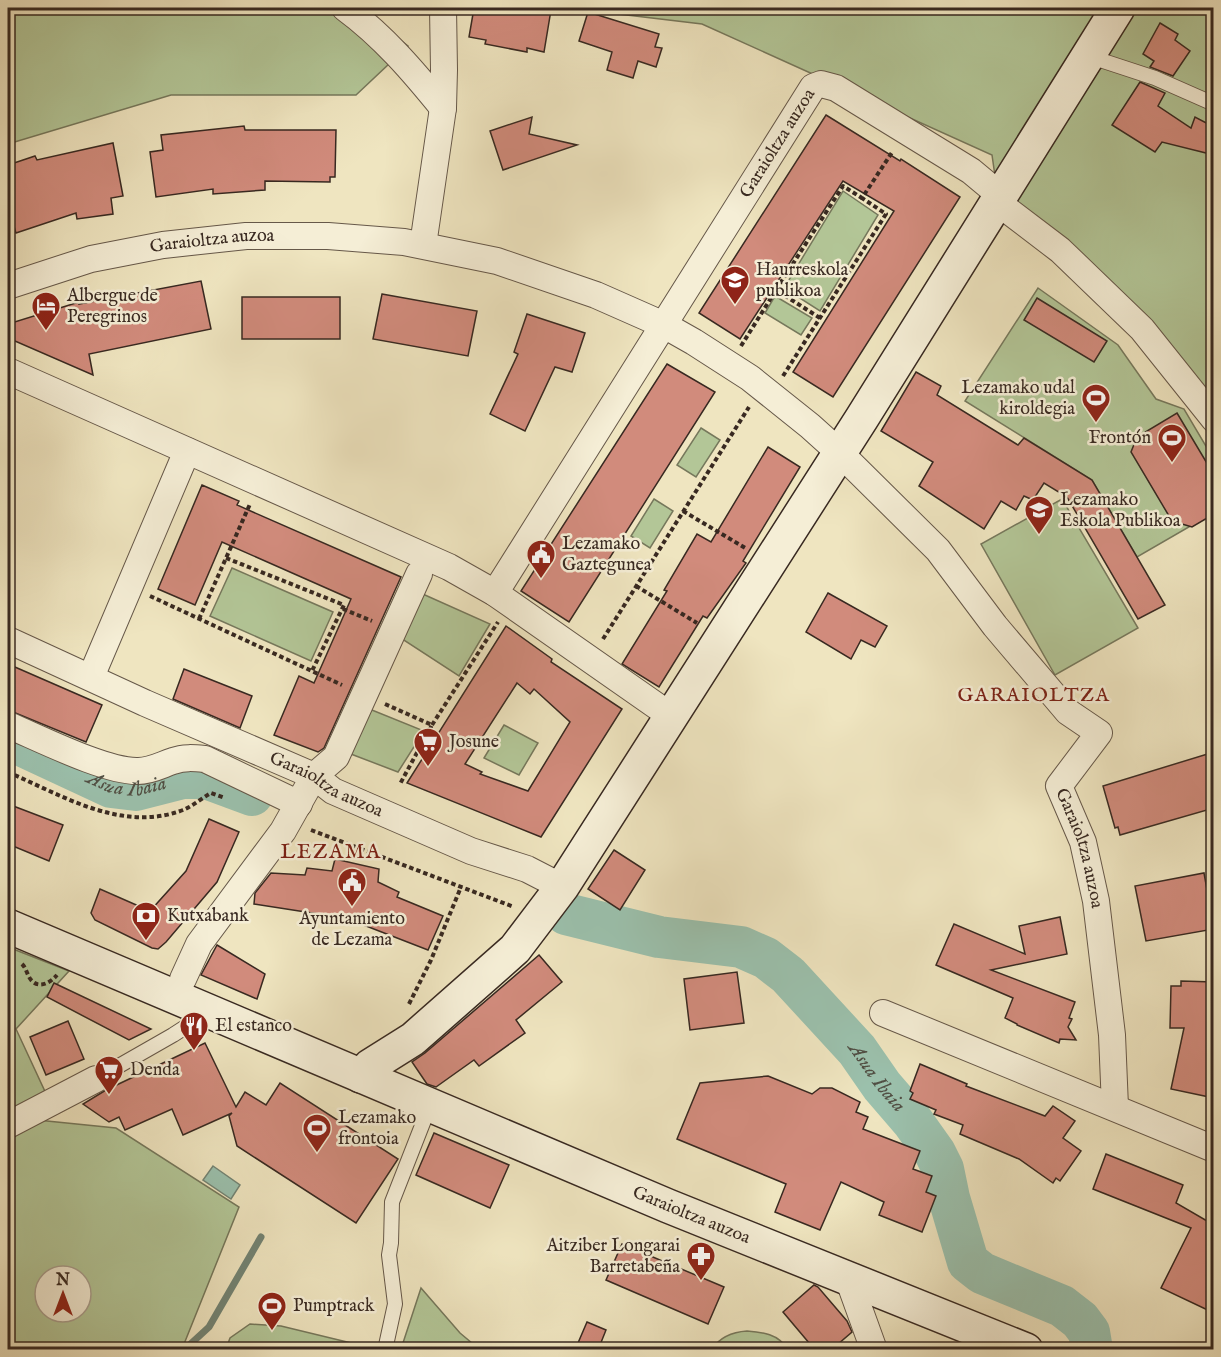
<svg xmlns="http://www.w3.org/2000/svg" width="1221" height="1357" viewBox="0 0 1221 1357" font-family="'IM FELL English',serif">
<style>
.green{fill:#b3c697;stroke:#76785c;stroke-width:1.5;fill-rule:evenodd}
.water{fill:#9bc0ac;stroke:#738474;stroke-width:1.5}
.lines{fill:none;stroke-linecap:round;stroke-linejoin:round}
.stream{stroke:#738474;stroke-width:7}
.river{stroke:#9bc0ac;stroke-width:42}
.building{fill:#d18b7c;stroke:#382921;stroke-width:1.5;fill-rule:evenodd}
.lane-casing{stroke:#665849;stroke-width:16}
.street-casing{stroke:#665849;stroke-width:28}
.secondary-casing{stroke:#382921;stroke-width:36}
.path{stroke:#382921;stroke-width:4;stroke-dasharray:4.5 3;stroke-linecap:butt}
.lane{stroke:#f5eed6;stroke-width:14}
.street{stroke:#f5eed6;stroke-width:26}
.secondary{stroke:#f5eed6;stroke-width:33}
.labels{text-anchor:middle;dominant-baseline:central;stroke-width:5;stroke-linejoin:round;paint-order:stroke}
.street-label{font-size:18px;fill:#382921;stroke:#f5eed6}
.poi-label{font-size:18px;fill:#382921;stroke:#f5eed6;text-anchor:start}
.neighbourhood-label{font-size:20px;letter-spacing:1.5px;fill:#7a1f14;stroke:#f5eed6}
.water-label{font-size:20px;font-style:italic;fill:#514f44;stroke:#f5eed6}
.quarter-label{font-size:21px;letter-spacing:1.5px;fill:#7a1f14;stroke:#f5eed6}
</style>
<rect width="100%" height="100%" fill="#efe5c0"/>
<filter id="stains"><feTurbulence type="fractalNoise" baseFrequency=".00333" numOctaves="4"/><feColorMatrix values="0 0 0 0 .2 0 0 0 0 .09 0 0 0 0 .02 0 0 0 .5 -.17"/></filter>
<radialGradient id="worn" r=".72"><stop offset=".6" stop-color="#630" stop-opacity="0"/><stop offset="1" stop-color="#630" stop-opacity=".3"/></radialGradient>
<!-- green -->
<g class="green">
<path d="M8,8H355L366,13L408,46L356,95H171L8,144Z"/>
<path d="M568,8H1213V410L1000,211L992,155L702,24Z"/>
<path d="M843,191L878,215L820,311L784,288Z"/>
<path d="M1038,288L1118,345L1156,399L1184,409L1213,458V513L1137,557L1092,480L965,401Z"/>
<path d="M775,296L812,318L801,335L765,313Z"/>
<path d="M701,428L720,440L696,477L677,465Z"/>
<path d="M654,499L673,511L650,548L631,536Z"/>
<path d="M1062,499L1138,628L1055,675L981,544Z"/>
<path d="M232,568L333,612L311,661L210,616Z"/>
<path d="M416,591L490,624L459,676L396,635Z"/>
<path d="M362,706L424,731L398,772L343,751Z"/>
<path d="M504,725L538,743L519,775L484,758Z"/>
<path d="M8,947L69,971L16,1029L48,1098L8,1117Z"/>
<path d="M37,1120L116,1128L239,1207L182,1349H8V1121ZM45,1276H81V1312H45Z"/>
<path d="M421,1288L460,1333L479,1349H401Z"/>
<path d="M250,1324L281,1326L376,1349H226L230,1338Z"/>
<path d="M747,1331C762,1332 779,1334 787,1349H712C720,1337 732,1332 747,1331Z"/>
</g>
<!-- water -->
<path class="water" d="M213,1166L240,1185L231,1199L203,1180Z"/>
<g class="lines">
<!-- stream -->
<path class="stream" d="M184,1350L209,1327L261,1237"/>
<!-- river -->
<g class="river">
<path id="s1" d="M8,739L111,787L136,790L183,778H206L252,795"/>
<path id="s2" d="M566,914L659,937L741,947L766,958L788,975L857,1050L882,1086L913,1122L935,1153L943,1169L949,1198L968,1262L982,1273L1062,1306L1080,1320L1089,1332L1092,1350"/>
</g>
</g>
<!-- building -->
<g class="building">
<path d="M474,8H537L551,10L544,52L527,48V52L485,44L486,40L469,37Z"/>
<path d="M588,12L659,34L655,47L662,48L656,67L638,61L633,78L607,70L612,52L579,41Z"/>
<path d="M1160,23L1178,34L1175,40L1190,51L1173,76L1150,67L1154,61L1143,54Z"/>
<path d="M1140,82L1165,93L1158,106L1191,128L1195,117L1214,127V155L1162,142L1155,152L1112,125Z"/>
<path d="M826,115L900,161L901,159L960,197L833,397L793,372L894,211L843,181L740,339L699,313Z"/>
<path d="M532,117L529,134L577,145L503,170L490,131Z"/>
<path d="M244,126L245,130H336L335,177H330V182L265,181V190L213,194V189L156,197L150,152L163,150L161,135Z"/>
<path d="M113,143L123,196L111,198L113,214L77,219L76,213L16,233L8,207V165L35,156L37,160Z"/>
<path d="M201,281L211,329L89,354L93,375L8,338V324L79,302V304Z"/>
<path d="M382,294L477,311L468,356L373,339Z"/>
<rect x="242" y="297" width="98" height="42"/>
<path d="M1037,298L1107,341L1094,362L1024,320Z"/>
<path d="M527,314L585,333L572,372L555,367L525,431L490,414L518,354L514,352Z"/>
<path d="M667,364L715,392L569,622L521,591Z"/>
<path d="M916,372L941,386L937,395L1018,445L1024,438L1092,480L1165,605L1138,619L1067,497L1044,483L1033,500L1024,496L1016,510L1001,501L984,529L919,486L933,462L881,431Z"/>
<path d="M1177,413L1214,475V514L1192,527L1172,521L1131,452L1137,437Z"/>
<path d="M768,447L800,467L743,561L746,563L707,618L703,616L659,687L622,664L667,591L664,590L697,534L711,542Z"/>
<path d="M202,485L239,501L237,505L401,577L324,748L318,752L274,735L299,676L314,683L351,599L222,542L195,605L158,589Z"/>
<path d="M828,593L887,626L875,647L861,640L851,659L806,632Z"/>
<path d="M506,626L552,659L551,662L622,709L541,837L407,783ZM517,683L530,694L534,689L570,722L528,791L480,774L482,772L465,764Z"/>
<path d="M8,664L102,705L86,742L8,710Z"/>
<path d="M184,669L252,696L240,728L173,699Z"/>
<path d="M1214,752V808L1120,835L1118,827L1115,828L1103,786Z"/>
<path d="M8,804L63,825L49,861L8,844Z"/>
<path d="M209,819L239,832L217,882L166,942L158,949L152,948L95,920L91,913L100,889L150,911L186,871Z"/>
<path d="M614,850L645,870L620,910L588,889Z"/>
<path d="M335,859L379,869L378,882L399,892L397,897L443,916L428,950L361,924L325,915L254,904L255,893L271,873L305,875L307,868L332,871Z"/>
<path d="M1204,873L1214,929L1146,941L1135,886Z"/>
<path d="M1060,917L1067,954L991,970L1075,1002L1069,1018L1072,1019L1068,1027L1076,1040L1060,1039L1059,1043L1017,1025V1024L1005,1018L1013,998L936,965L954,924L1025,954L1019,926Z"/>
<path d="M217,945L265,974L257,999L201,975Z"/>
<path d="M539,955L562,982L516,1020L525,1033L479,1066L474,1060L436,1087L427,1084L412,1062L425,1053Z"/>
<path d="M737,972L744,1023L690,1030L684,979Z"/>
<path d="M1181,981L1214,982V1098L1171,1089L1184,1028H1170L1171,986H1181Z"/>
<path d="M54,983L151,1029L129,1040L47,997Z"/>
<path d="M68,1021L84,1059L46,1075L30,1037Z"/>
<path d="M205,1043L236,1107L245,1092L266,1105L280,1083L398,1159L356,1223L237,1146L229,1116L232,1113L183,1135L172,1109L125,1130L119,1117L109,1122L83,1104L106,1090Z"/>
<path d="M920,1064L967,1084L966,1086L1045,1116L1053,1106L1075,1121L1063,1138L1081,1151L1060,1181L1056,1178L1053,1183L1019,1159L960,1134L963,1125L934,1114L936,1110L910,1099L913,1093L910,1091Z"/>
<path d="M768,1076L812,1094L820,1088H832L860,1102L856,1112L868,1117L863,1129L920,1151L913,1169L932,1176L926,1192L936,1196L922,1232L879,1215L884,1202L841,1182L820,1230L775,1212L786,1184L677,1139L700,1083Z"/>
<path d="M434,1133L509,1165L490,1208L416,1175Z"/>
<path d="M1106,1154L1183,1185L1176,1203L1214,1225V1313L1161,1288L1191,1228L1093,1189Z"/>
<path d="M622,1244L724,1287L708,1324L606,1280Z"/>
<path d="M814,1285L818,1287L847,1321L852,1332L831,1350H815L783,1312Z"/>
<path d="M587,1322L606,1330L598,1350H575Z"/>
</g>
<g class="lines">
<!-- lane casing -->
<g class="lane-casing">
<g id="lane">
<path d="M1088,56L1155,78L1214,104"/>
<path d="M96,1079L173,1035L207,1013"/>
<path d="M385,1350L395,1304L389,1255L391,1243L392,1202L430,1105"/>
</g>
</g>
<!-- street casing -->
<g class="street-casing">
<g id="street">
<path d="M345,8C383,36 413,71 443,108"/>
<path d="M997,202L1060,250L1142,329L1214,419"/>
<path d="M423,245L443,108L444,70L443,8"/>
<path id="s3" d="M8,286L91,259L163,245L246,236H328L404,242L497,261L596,295L664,325L694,342L750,378L810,426L840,453L938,550L995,626L1068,712L1099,733L1059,786L1083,842L1096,901L1112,1035L1115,1107"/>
<path d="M8,371L449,567L495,593L671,716"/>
<path id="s4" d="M495,593L813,87L821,84L836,88L971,171L1001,196"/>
<path id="s5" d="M8,640L145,703L314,776L333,791L471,851L527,869L562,887"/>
<path d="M91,677L187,451"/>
<path d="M8,725C39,738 106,772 138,771C151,771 161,765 173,761C184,757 194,758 205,759L299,804"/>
<path d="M183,979L199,944L283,831L314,776L336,757L419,574"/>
<path d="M883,1013L1214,1149"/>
<path d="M8,1125L96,1079"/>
<path d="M848,1278L874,1350"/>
</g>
</g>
<!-- secondary casing -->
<g class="secondary-casing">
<g id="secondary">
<path id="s6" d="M8,926L668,1206L1026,1350"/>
<path d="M361,1076L370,1066L413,1039L515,949L562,887L862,418L1118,8"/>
</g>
</g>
<!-- path -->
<g class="path">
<path d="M820,318L776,290L843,186L862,198"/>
<path d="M741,346L776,290"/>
<path d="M783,376L886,214L862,198L893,151"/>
<path d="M683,511L747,549"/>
<path d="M226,558L344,605L312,671"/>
<path d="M636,586L697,623"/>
<path d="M150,596L342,685"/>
<path d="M343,609L372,621"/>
<path d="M199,619L250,504"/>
<path d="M603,639L749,407"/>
<path d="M385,704L432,725L400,784"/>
<path d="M432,725L498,622"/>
<path d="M8,772C63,796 122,833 183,810C193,806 202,798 211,793L225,798"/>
<path d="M311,830L514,907"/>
<path d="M22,964C27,969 27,976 32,981C40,989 51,982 57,975"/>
<path d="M409,1004L431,960L461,887"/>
</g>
<!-- lane -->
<use href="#lane" class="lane"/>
<!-- street -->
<use href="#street" class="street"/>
<!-- secondary -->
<use href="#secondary" class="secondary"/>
</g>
<!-- icons -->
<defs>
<g id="school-pin" transform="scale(1.5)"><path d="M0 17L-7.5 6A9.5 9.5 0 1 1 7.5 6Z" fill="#8f2418" stroke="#f5eed6"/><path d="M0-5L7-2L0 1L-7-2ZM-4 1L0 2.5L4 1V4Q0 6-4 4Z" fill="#fff"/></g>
<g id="hotel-pin" transform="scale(1.5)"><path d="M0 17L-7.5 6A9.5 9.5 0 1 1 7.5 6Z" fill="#8f2418" stroke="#f5eed6"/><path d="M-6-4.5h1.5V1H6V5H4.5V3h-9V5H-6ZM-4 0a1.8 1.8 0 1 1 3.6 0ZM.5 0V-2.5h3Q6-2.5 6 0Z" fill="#fff"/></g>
<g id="stadium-pin" transform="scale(1.5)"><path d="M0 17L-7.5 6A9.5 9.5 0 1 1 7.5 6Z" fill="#8f2418" stroke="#f5eed6"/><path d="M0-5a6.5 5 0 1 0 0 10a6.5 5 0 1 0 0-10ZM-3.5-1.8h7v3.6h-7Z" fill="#fff"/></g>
<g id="civic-pin" transform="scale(1.5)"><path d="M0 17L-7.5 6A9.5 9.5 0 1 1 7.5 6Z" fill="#8f2418" stroke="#f5eed6"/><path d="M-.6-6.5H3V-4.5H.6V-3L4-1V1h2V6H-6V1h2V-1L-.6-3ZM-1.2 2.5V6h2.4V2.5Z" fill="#fff"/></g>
<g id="supermarket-pin" transform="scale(1.5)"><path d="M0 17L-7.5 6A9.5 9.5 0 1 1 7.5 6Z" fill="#8f2418" stroke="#f5eed6"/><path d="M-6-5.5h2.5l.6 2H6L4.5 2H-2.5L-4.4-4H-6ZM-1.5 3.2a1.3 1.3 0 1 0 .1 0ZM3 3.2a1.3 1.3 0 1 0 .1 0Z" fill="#fff"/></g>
<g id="bank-pin" transform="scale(1.5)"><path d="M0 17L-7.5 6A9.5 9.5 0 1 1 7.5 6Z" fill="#8f2418" stroke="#f5eed6"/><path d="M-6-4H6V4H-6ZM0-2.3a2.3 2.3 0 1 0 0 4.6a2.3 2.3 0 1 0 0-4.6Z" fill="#fff"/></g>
<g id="restaurant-pin" transform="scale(1.5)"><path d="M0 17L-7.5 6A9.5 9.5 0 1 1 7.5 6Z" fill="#8f2418" stroke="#f5eed6"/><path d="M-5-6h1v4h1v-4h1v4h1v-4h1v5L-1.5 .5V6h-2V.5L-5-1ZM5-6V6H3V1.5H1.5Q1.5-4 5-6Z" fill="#fff"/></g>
<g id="pharmacy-pin" transform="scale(1.5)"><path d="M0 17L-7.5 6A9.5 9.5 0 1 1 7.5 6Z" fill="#8f2418" stroke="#f5eed6"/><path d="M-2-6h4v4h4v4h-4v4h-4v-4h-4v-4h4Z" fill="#fff"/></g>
</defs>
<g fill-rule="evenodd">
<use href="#school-pin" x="735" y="280"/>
<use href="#hotel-pin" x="46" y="306"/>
<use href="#stadium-pin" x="1096" y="398"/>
<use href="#stadium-pin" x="1172" y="438"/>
<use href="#school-pin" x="1039" y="510"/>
<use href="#civic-pin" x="541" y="554"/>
<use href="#supermarket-pin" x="428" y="742"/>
<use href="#civic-pin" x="352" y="882"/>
<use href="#bank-pin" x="146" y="916"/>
<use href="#restaurant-pin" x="194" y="1026"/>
<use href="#supermarket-pin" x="109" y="1070"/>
<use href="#stadium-pin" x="317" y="1128"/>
<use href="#pharmacy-pin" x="701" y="1256"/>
<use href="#stadium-pin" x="272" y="1306"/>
</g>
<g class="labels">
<!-- street labels -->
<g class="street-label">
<text stroke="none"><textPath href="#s4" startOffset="531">Garaioltza auzoa</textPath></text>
<text stroke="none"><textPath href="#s3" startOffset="210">Garaioltza auzoa</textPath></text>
<text stroke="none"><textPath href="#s5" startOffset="350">Garaioltza auzoa</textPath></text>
<text stroke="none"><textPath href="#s3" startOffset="1410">Garaioltza auzoa</textPath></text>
<text stroke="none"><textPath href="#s6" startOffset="742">Garaioltza auzoa</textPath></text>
</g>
<!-- poi labels -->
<g class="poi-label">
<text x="756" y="270">Haurreskola<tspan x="756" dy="21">publikoa</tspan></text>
<text x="67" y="296">Albergue de<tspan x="67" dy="21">Peregrinos</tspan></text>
<text x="1075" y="388" text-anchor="end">Lezamako udal<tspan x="1075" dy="21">kiroldegia</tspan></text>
<text x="1151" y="438" text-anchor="end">Frontón</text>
<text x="1060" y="500">Lezamako<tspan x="1060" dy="21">Eskola Publikoa</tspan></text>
<text x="562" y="544">Lezamako<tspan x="562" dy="21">Gaztegunea</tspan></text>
<text x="449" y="742">Josune</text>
<text x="167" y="916">Kutxabank</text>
<text x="352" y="919" text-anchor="middle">Ayuntamiento<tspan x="352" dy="21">de Lezama</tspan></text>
<text x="215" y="1026">El estanco</text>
<text x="130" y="1070">Denda</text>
<text x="338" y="1118">Lezamako<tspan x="338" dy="21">frontoia</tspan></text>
<text x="680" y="1246" text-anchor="end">Aitziber Longarai<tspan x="680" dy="21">Barretabeña</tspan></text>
<text x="293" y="1306">Pumptrack</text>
</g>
<!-- neighbourhood labels -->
<g class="neighbourhood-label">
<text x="1034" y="695">GARAIOLTZA</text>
</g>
<!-- water labels -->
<g class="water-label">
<text stroke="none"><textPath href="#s1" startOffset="129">Asua Ibaia</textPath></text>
<text stroke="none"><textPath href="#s2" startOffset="369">Asua Ibaia</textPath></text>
</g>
<!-- quarter labels -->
<g class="quarter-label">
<text x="331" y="852">LEZAMA</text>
</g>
</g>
<!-- margin -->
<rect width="1221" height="1357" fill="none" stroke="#efe5c0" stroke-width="30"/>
<rect x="9" y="9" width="1203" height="1339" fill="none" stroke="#382921" stroke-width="3"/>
<rect x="15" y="15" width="1191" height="1327" fill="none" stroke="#382921" stroke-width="1.5"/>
<!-- north arrow -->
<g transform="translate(63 1294)"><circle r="28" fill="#f5eed6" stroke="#a99f8e" stroke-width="1.5"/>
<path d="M0-4.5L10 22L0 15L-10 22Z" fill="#8f2418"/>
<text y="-9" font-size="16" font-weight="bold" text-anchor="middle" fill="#382921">N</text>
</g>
<rect width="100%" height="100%" filter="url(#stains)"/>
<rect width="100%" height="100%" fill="url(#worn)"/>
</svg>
